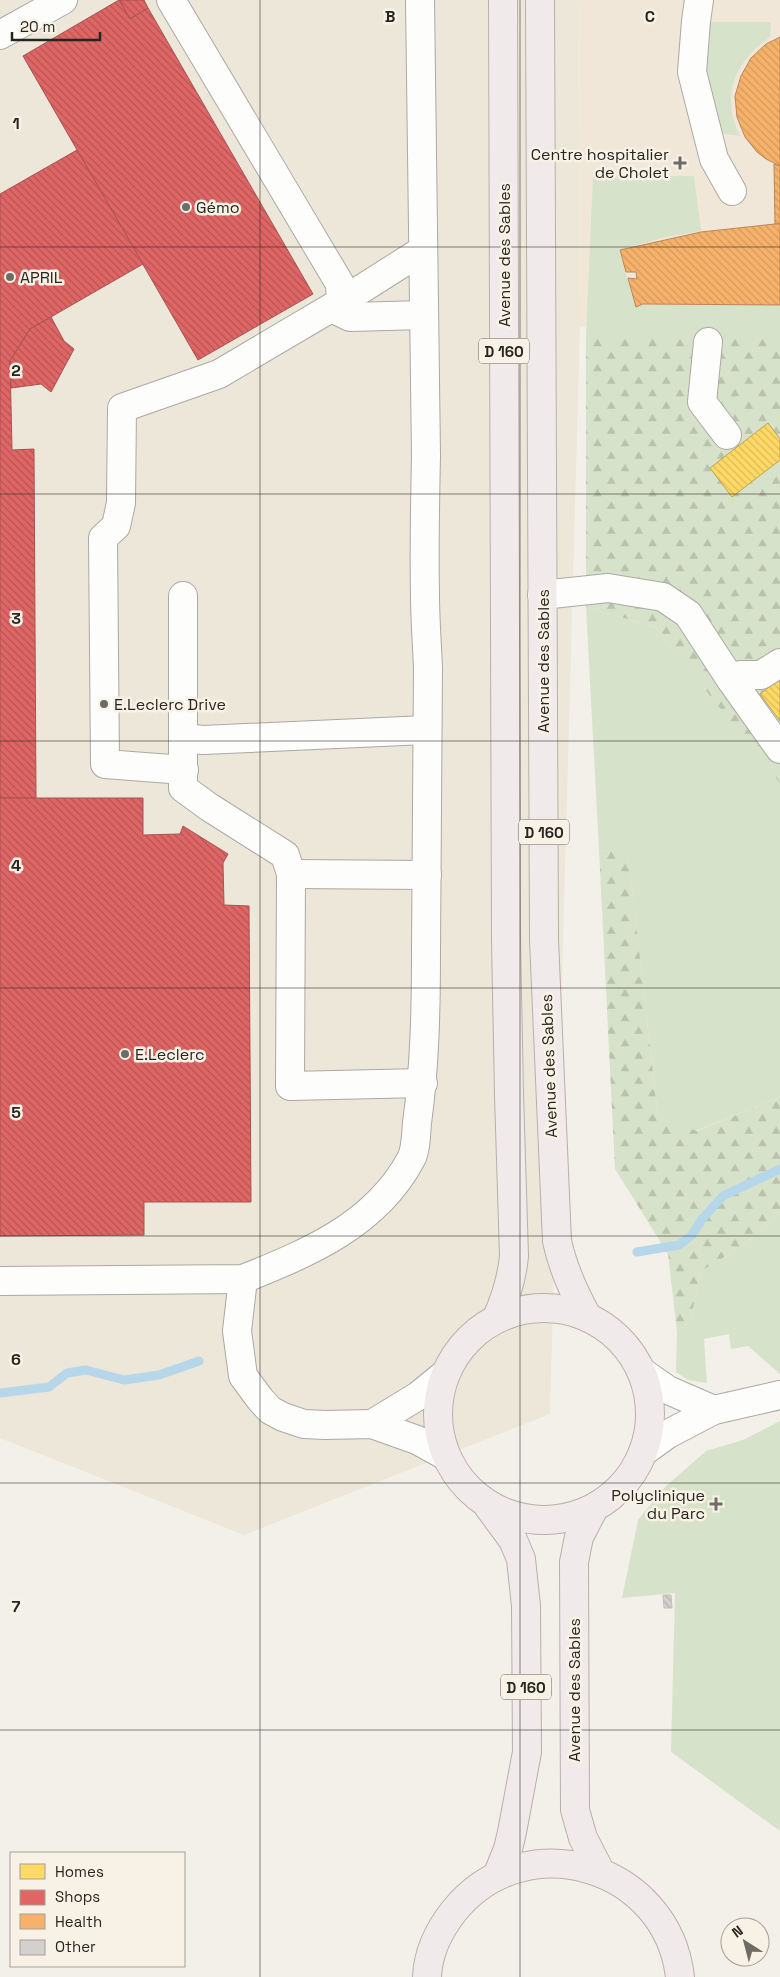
<svg xmlns="http://www.w3.org/2000/svg" width="780" height="1977" viewBox="0 0 780 1977" font-family="'Space Grotesk',sans-serif">
<style>
.built{fill:#ece7d8}
.medical{fill:#f0e7d9}
.grass{fill:#d7e2ca}
.forest{fill:url(#forest-firs)}
.homes{fill:url(#homes-back-hatch);stroke:#bea351}
.shops{fill:url(#shops-back-hatch);stroke:#a85251}
.health{fill:url(#health-back-hatch);stroke:#b88854}
.lines{fill:none;stroke-linecap:round;stroke-linejoin:round}
.stream{stroke:#b6d6e9;stroke-width:9}
.building{fill:url(#building-back-hatch);stroke:#c2bdba}
.minor-casing{stroke:#aca9a4;stroke-width:30}
.major-casing{stroke:#baaeab;stroke-width:30}
.minor{stroke:#fdfdfc;stroke-width:28}
.major{stroke:#f0ebea;stroke-width:28}
.grid{fill:none;stroke:#262520;stroke-width:1;stroke-opacity:0.55}
.poi-dot{fill:#6e6c66;stroke:#f7f2e5;stroke-width:2}
.labels{text-anchor:middle;dominant-baseline:central;stroke-width:5;stroke-linejoin:round;paint-order:stroke}
.shield{fill:#f7f2e5;stroke:#65625b;stroke-width:1}
.shield-label{font-size:15px;font-weight:bold;fill:#262520}
.poi-label{font-size:16px;fill:#262520;stroke:#f7f2e5;text-anchor:start}
.street-label{font-size:16px;fill:#262520;stroke:#f7f2e5}
.grid-label{font-size:16px;text-anchor:middle;font-weight:bold;fill:#262520;stroke:#f7f2e5;stroke-width:5;stroke-linejoin:round;paint-order:stroke}
</style>
<defs>
<pattern id="forest-firs" width="22" height="20" patternUnits="userSpaceOnUse" patternTransform="scale(1.25)"><rect width="22" height="20" fill="#d7e2ca"/><path d="M5 1l3.5 6h-7zM16 11l3.5 6h-7z" fill="#b8c2ad"/></pattern>
<pattern id="homes-back-hatch" width="6" height="6" patternUnits="userSpaceOnUse" patternTransform="scale(1.25)"><rect width="6" height="6" fill="#ffd966"/><path d="M-1 5l2 2M0 0l6 6M5-1l2 2" fill="none" stroke="#daba58"/></pattern>
<pattern id="shops-back-hatch" width="6" height="6" patternUnits="userSpaceOnUse" patternTransform="scale(1.25)"><rect width="6" height="6" fill="#e06666"/><path d="M-1 5l2 2M0 0l6 6M5-1l2 2" fill="none" stroke="#b55454"/></pattern>
<pattern id="health-back-hatch" width="6" height="6" patternUnits="userSpaceOnUse" patternTransform="scale(1.25)"><rect width="6" height="6" fill="#f6b26b"/><path d="M-1 5l2 2M0 0l6 6M5-1l2 2" fill="none" stroke="#d3995c"/></pattern>
<pattern id="building-back-hatch" width="6" height="6" patternUnits="userSpaceOnUse" patternTransform="scale(1.25)"><rect width="6" height="6" fill="#d4d0cd"/><path d="M-1 5l2 2M0 0l6 6M5-1l2 2" fill="none" stroke="#b6b2b0"/></pattern>
</defs>
<rect width="100%" height="100%" fill="#f3f0e9"/>
<!-- built -->
<path class="built" d="M0,0H578L580,327L550,1414L244,1535L0,1438Z"/>
<!-- medical -->
<path class="medical" d="M578,0H780V327H580Z"/>
<!-- grass -->
<g class="grass">
<path d="M706,22H771L770,37C735,62 720,95 740,136L719,133L705,86Z"/>
<path d="M694,176L701,231L666,237L619,250L636,307L643,305H780V335H586L593,177Z"/>
<path d="M586,607L655,627L780,782V1097L696,1131L658,1117L628,852L599,850Z"/>
<path d="M780,1212V1374L748,1346L731,1349L729,1334L704,1339L707,1383L688,1380L676,1372L677,1332L690,1322L701,1271L746,1244Z"/>
<path d="M780,1421V1831L671,1752L675,1593L622,1598L638,1520L665,1487L706,1451L743,1440Z"/>
</g>
<!-- forest -->
<g class="forest">
<path d="M586,335H780V783L655,627L586,607Z"/>
<path d="M599,850L628,851L658,1117L697,1131L780,1097V1212L746,1244L701,1271L690,1322L677,1332L668,1254L615,1169Z"/>
</g>
<!-- homes -->
<g class="homes">
<path d="M768,423L780,439V460L732,497L710,468Z"/>
<path d="M780,679V721L760,694Z"/>
</g>
<!-- shops -->
<g class="shops">
<path d="M119,0H144L148,8L130,19Z"/>
<path d="M119,0L130,19L148,8L313,294L198,360L23,56Z"/>
<path d="M77,150L143,264L30,329L10,361L12,450L34,449L36,798H0V194Z"/>
<path d="M51,317L64,341L74,349L51,392L41,384L11,388L10,361L30,329Z"/>
<path d="M0,798H143V835L180,834L183,826L228,854L223,863L224,905L249,906L251,1202H144V1235L0,1236Z"/>
</g>
<!-- health -->
<g class="health">
<path d="M780,37V166L766,159L757,152L745,137L737,117L735,96L741,76L751,58L766,44Z"/>
<path d="M774,164L780,166V224H775Z"/>
<path d="M775,224H780V305L643,304L636,307L628,278L637,279L636,272H626L620,250L701,232Z"/>
</g>
<g class="lines">
<!-- stream -->
<g class="stream">
<path d="M637,1252L679,1245L692,1235L702,1219L723,1196L780,1169"/>
<path d="M0,1393L49,1387L67,1373L86,1370L124,1380L159,1375L199,1361"/>
</g>
</g>
<!-- building -->
<path class="building" d="M663,1595H671L672,1608H664Z"/>
<g class="lines">
<!-- minor casing -->
<g class="minor-casing">
<g id="minor">
<path d="M171,0L340,284L341,302"/>
<path d="M699,0L696,21L692,72L714,159L732,191"/>
<path d="M0,35L63,0"/>
<path d="M332,308L350,317L423,315"/>
<path d="M708,342L702,402L727,435"/>
<path d="M542,595L608,588L663,597L688,614L731,680L780,749"/>
<path d="M183,596V788L209,807L285,855L291,874L290,1086L423,1083"/>
<path d="M731,680L740,675H761L780,663"/>
<path d="M184,738L203,740L426,730"/>
<path d="M184,770L105,764L103,538L116,526L121,503L122,408L219,374L341,302L423,250"/>
<path d="M291,874L427,875"/>
<path d="M243,1279L237,1331L243,1376L260,1399L270,1410L283,1417L304,1424L325,1425L372,1424L417,1440L446,1456"/>
<path d="M0,1281L243,1279C308,1253 376,1225 411,1159C416,1150 416,1134 417,1123C425,1065 426,1007 426,949C426,855 428,762 428,668C427,644 425,619 425,594C424,548 425,502 426,456L420,0"/>
<path d="M642,1372L668,1390L714,1410"/>
<path d="M372,1424L418,1396L445,1374"/>
<path d="M643,1452L668,1434L714,1410L780,1395"/>
</g>
</g>
<!-- major casing -->
<g class="major-casing">
<g id="major">
<path d="M540,0L544,940L557,1241C563,1269 573,1291 587,1316"/>
<circle cx="544" cy="1414" r="106"/>
<path d="M497,1318C506,1297 512,1279 514,1256L509,1095L506,941L503,0"/>
<path d="M488,1506L513,1540L521,1559L526,1606L527,1752L512,1832L508,1849L497,1876"/>
<path d="M594,1508L579,1537L574,1562L575,1810L583,1838L600,1871"/>
<path d="M427,1977C428,1953 439,1930 454,1911C525,1823 667,1865 680,1977"/>
</g>
</g>
<!-- minor -->
<use href="#minor" class="minor"/>
<!-- major -->
<use href="#major" class="major"/>
</g>
<!-- grid -->
<path class="grid" d="M260,0V1977M520,0V1977M0,247H780M0,494H780M0,741H780M0,988H780M0,1236H780M0,1483H780M0,1730H780"/>
<!-- markers -->
<g class="poi-dot">
<path d="M677.5 155.5h5v5h5v5h-5v5h-5v-5h-5v-5h5z"/>
<circle cx="186" cy="207" r="5"/>
<circle cx="10" cy="277" r="5"/>
<circle cx="104" cy="704" r="5"/>
<circle cx="125" cy="1054" r="5"/>
<path d="M713.5 1496.5h5v5h5v5h-5v5h-5v-5h-5v-5h5z"/>
</g>
<g class="labels">
<!-- shield labels -->
<g class="shield">
<rect x="479" y="338.5" width="50" height="25" rx="4"/>
<rect x="519" y="819.5" width="50" height="25" rx="4"/>
<rect x="501" y="1674.5" width="50" height="25" rx="4"/>
</g>
<g class="shield-label">
<text x="504" y="351">D 160</text>
<text x="544" y="832">D 160</text>
<text x="526" y="1687">D 160</text>
</g>
<!-- poi labels -->
<g class="poi-label">
<text x="669" y="154" text-anchor="end">Centre hospitalier<tspan x="669" dy="18">de Cholet</tspan></text>
<text x="196" y="207">Gémo</text>
<text x="20" y="277">APRIL</text>
<text x="114" y="704">E.Leclerc Drive</text>
<text x="135" y="1054">E.Leclerc</text>
<text x="705" y="1495" text-anchor="end">Polyclinique<tspan x="705" dy="18">du Parc</tspan></text>
</g>
<!-- street labels -->
<g class="street-label">
<text transform="translate(504 255) rotate(-90)">Avenue des Sables</text>
<text transform="translate(543 661) rotate(-90)">Avenue des Sables</text>
<text transform="translate(549 1066) rotate(-92)">Avenue des Sables</text>
<text transform="translate(574 1690) rotate(-90)">Avenue des Sables</text>
</g>
</g>
<g class="grid-label">
<text x="390" y="22">B</text>
<text x="650" y="22">C</text>
<text x="16" y="129">1</text>
<text x="16" y="376">2</text>
<text x="16" y="624">3</text>
<text x="16" y="871">4</text>
<text x="16" y="1118">5</text>
<text x="16" y="1365">6</text>
<text x="16" y="1612">7</text>
</g>
<!-- legend -->
<rect x="10" y="1852" width="175" height="115" fill="#f7f2e5" stroke="#a3a096"/>
<rect x="20" y="1864" width="25" height="15" fill="#ffd966" stroke="#a3a096"/>
<text x="55" y="1877" font-size="15" fill="#262520">Homes</text>
<rect x="20" y="1890" width="25" height="15" fill="#e06666" stroke="#a3a096"/>
<text x="55" y="1902" font-size="15" fill="#262520">Shops</text>
<rect x="20" y="1914" width="25" height="15" fill="#f6b26b" stroke="#a3a096"/>
<text x="55" y="1927" font-size="15" fill="#262520">Health</text>
<rect x="20" y="1940" width="25" height="15" fill="#d4d0cd" stroke="#a3a096"/>
<text x="55" y="1952" font-size="15" fill="#262520">Other</text>
<!-- north arrow -->
<g transform="translate(745 1942) rotate(324)"><circle r="24" fill="#f7f2e5" stroke="#a3a096"/>
<path d="M0-4L9 19L0 12L-9 19Z" fill="#6e6c66"/>
<text y="-8" font-size="14" font-weight="bold" text-anchor="middle" fill="#262520">N</text>
</g>
<!-- scale -->
<path d="M12 32v8h88v-8" fill="none" stroke="#262520" stroke-width="2.5"/>
<text x="20" y="32" font-size="15" fill="#262520" stroke="#f7f2e5" stroke-width="4" paint-order="stroke">20 m</text>
</svg>
